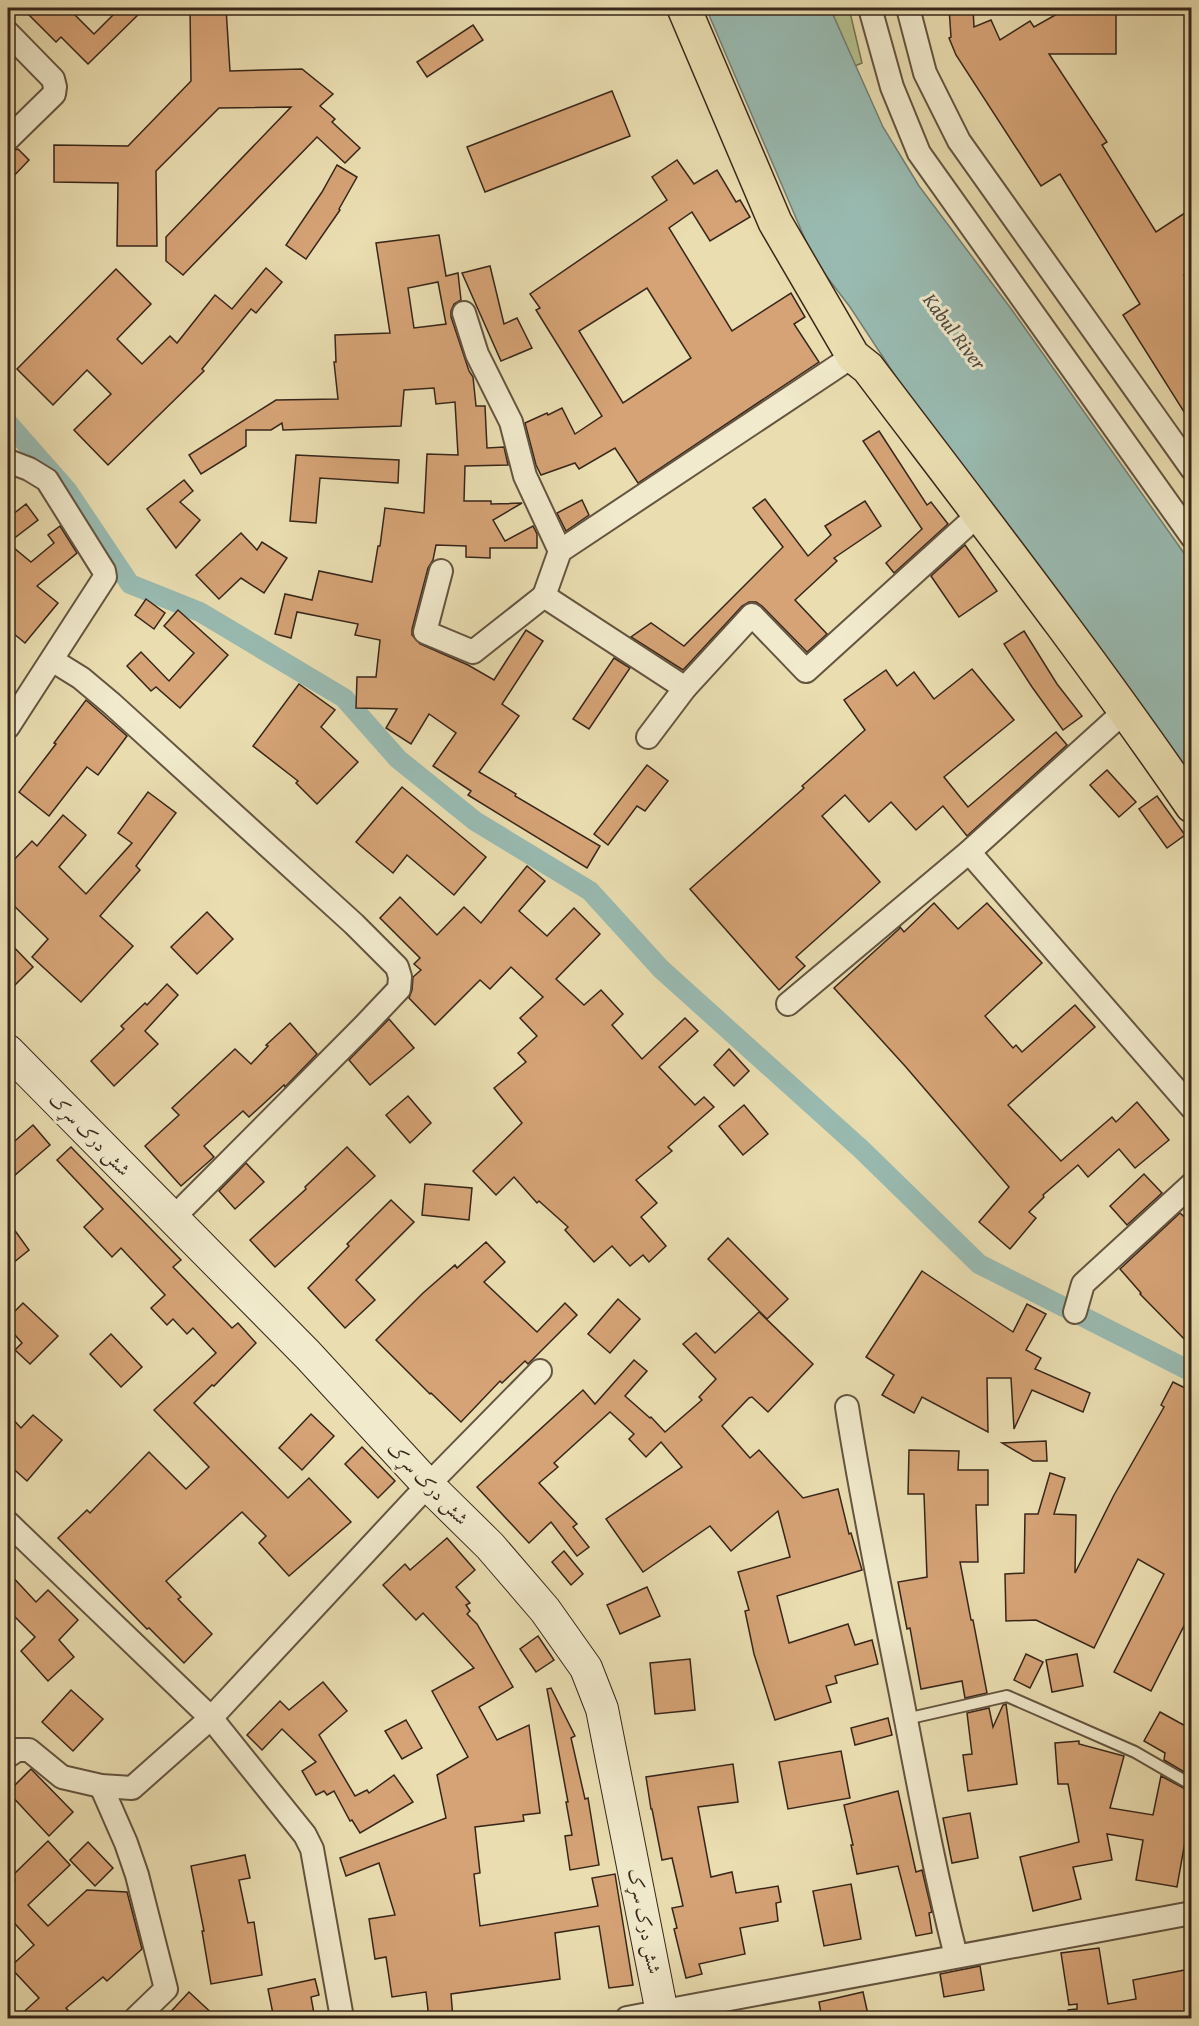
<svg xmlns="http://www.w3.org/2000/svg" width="1199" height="2026" viewBox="0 0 1199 2026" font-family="'Gentium Book Plus',Amiri,serif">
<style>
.green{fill:#b5c18d;stroke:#767454;stroke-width:1.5}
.water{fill:#99bbb2;stroke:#727f75;stroke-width:1.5}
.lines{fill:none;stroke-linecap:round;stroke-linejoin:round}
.canal{stroke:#99bbb2;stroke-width:20}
.building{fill:#d5a376;stroke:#37261a;stroke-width:1.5;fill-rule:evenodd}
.service-casing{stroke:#645440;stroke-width:14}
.minor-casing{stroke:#645440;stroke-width:26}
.secondary-casing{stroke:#37261a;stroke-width:34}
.primary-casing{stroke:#37261a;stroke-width:36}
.service{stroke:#f1eacc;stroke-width:10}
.minor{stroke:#f1eacc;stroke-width:22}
.secondary{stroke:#f1eacc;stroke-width:32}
.primary{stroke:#eadeb1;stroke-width:33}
.labels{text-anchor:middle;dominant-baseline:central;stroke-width:6;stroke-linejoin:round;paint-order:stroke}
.street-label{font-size:18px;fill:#37261a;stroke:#f1eacc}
.water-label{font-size:20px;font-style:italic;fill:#504b40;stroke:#f1eacc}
</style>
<rect width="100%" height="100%" fill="#eadeb1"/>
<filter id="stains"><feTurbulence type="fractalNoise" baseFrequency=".00333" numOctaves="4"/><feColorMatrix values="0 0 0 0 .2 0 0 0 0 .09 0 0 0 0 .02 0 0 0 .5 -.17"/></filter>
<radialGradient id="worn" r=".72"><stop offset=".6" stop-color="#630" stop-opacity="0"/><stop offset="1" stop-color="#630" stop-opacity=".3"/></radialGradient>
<!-- green -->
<path class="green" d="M830,8H849L862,63L855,66Z"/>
<!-- water -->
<path class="water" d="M706,8H830L883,127L919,186L1012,310L1191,563V777L904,389L850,307L814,260Z"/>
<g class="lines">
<!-- canal -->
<path class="canal" d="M8,423L67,490L130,584L200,612L344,698L398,759L475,821L590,891L661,969L861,1149L979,1264L1192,1372"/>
</g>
<!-- building -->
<g class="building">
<path d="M22,8H68L94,34L120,8H145L88,64L61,37L56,42Z"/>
<path d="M226,8L230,71L302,69L333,94L320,106L335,119L332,122L360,148L345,163L317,137L183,275L166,261V237L291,107L219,108L156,171L157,246H117L118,183L54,182V145L128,146L191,81L190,9Z"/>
<path d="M949,8H973L974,27L991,20L1000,40L1030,21L1034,27L1057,14H1116V54H1049L1107,142L1102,145L1156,232L1191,209V270L1184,275L1191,288V423L1123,315L1140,304L1060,174L1041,186L956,55L949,38L951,37Z"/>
<path d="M473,25L483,40L427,77L417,62Z"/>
<path d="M612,91L630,136L485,192L467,147Z"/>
<path d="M18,149L29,160L8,182V152Z"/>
<path d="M677,160L694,184L717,170L736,202L740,200L750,217L710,241L692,212L669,228L732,331L791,293L805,317L794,324L819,362L638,483L615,448L579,469L575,463L541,475L536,465L525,423L547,413L548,415L562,408L575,434L602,416L536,310L540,308L530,294L667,200L652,177ZM647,288L691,358L623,403L579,331Z"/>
<path d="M337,165L357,177L339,209L340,210L306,259L286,245L322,192Z"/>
<path d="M439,235L446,276L458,273L461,300L454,304L451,311V317L469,371L473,377L476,406H485L487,448L504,447L508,465L465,466L464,501H491V504L522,503L493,520L505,541L533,526L537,534V548H490V558L466,557V546L436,545L433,560L428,568L412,629V635L420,644L468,665L494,680L526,630L543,641L502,704L519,716L479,772L516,794L515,796L600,846L587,868L468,795L471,791L433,766L456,733L429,714L411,744L386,728L397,709L356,708L357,677H376L380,640L355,635L358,624L297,612L291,638L275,634L285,594L312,600L319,571L372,582L378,546H380L385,508L424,513L427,454L458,455L455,402L436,404L434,388L404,390L401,426L283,430L282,423L271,430H246V446L201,474L189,455L276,400L338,399L334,362H336L335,335L390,333L376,243ZM438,282L446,324L414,328L408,288Z"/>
<path d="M490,266L504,324L517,318L532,348L501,361L462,273Z"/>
<path d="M266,268L282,282L256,313L251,309L202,369L204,371L108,465L74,430L111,394L87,370L53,405L17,369L116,269L151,304L117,339L142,364L170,336L177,343L215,295L232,309Z"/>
<path d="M879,431L927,505L931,502L948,524L894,573L886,563L922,529L863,441Z"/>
<path d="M296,455L399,460L398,483L320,478L316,523L290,521Z"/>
<path d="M184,480L193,491L180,502L200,520L176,548L147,509Z"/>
<path d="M765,499L808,556L831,535L825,526L865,501L881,526L834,558L837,561L795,600L827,634L807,652L762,606L756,602H749L742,606L683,670L631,637L651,623L684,646L783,547L753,508Z"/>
<path d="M582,500L589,515L566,531L557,513Z"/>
<path d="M26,504L38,520L8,543L31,562L54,543L48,535L60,526L77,553L37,586L58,603L25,643L8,629V518Z"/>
<path d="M241,533L257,550L262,542L287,558L264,593L241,578L219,599L196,575Z"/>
<path d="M965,545L997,591L959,617L931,576Z"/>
<path d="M146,599L165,613L154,629L135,615Z"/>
<path d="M178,610L228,655L180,708L156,687L151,691L127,666L141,652L169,681L194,653L164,626Z"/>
<path d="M1024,631L1057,684L1082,716L1063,730L1032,687L1004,644Z"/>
<path d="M614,658L630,668L589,729L573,719Z"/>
<path d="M972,669L1014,720L944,777L968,807L1056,732L1067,745L967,836L943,806L916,830L891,802L869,822L845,795L822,816L880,882L796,957L805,966L779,990L690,889L804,788L802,786L865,730L844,700L886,670L897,686L914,672L934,699Z"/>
<path d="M299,684L335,710L321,727L358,762L317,804L296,783L298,781L253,746Z"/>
<path d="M86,700L127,736L98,775L87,767L49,816L19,792L56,744L54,743Z"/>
<path d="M647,765L668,781L645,811L637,806L608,845L594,834Z"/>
<path d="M1107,770L1136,802L1119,817L1090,785Z"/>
<path d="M402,787L486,857L454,895L407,855L393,873L356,842Z"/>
<path d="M148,792L176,813L136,866L140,870L100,916L133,946L81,1002L32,957L48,939L8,900V866L32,841L37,846L63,815L86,835L59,867L86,894L132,843L118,833Z"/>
<path d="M1157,796L1185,835L1167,848L1139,809Z"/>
<path d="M527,866L545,881L519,911L547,936L574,908L600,934L556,979L584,1005L601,990L623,1014L612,1025L642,1059L685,1018L698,1031L659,1067L695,1105L704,1097L714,1107L668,1147L672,1151L636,1180L657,1203L641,1217L666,1246L649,1262L643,1255L630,1266L612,1246L594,1262L565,1230L568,1227L539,1201L537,1203L514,1177L496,1195L473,1171L522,1123L494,1088L526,1062L518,1053L537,1036L520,1018L543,997L511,967L490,989L480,980L435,1025L409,998L412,990L413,977L421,970L414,964L420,958L380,918L400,897L437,935L464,907L481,923Z"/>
<path d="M934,903L958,929L987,903L1042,963L985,1016L1013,1048L1016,1045L1022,1052L1075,1005L1095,1027L1008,1105L1061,1161L1112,1117L1116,1122L1137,1102L1169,1140L1135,1168L1119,1149L1088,1177L1078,1165L1043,1195L1044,1197L1029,1212L1036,1218L1010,1249L979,1222L1009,1187L905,1066L834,988L899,929L900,927L904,932Z"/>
<path d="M207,912L233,939L197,974L171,947Z"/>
<path d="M8,941L33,967L8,992Z"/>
<path d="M167,984L178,995L145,1031L158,1044L114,1086L91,1061L124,1029L121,1026L145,1003L147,1005Z"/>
<path d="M389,1019L414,1048L370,1085L349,1060Z"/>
<path d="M290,1023L317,1054L285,1087L284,1085L249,1117L243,1111L204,1146L214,1157L181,1186L145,1146L179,1115L172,1108L235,1049L251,1064L268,1046L266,1045Z"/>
<path d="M729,1049L749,1071L734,1086L714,1065Z"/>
<path d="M408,1096L431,1123L410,1143L386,1115Z"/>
<path d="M744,1105L768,1134L743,1155L719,1126Z"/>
<path d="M33,1125L50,1145L8,1181V1147Z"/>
<path d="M71,1147L181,1260L173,1267L232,1328L238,1323L256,1343L214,1386L212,1385L194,1403L288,1498L309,1478L351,1522L289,1576L259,1543L266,1536L242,1512L166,1581L181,1597L178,1599L212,1634L184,1663L149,1628L147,1629L58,1538L87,1510L90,1513L149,1452L186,1489L209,1467L154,1410L216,1353L193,1328L187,1334L173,1319L167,1325L151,1308L165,1295L121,1248L112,1257L84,1227L103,1209L57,1160Z"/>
<path d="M347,1147L375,1176L275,1267L250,1240L306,1189L305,1187Z"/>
<path d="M246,1163L264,1182L235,1209L219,1191Z"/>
<path d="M1144,1174L1162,1193L1127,1225L1110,1206Z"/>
<path d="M425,1184L472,1188L469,1220L422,1215Z"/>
<path d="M391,1200L414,1222L356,1280L375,1300L345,1328L308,1288L349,1246L347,1244Z"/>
<path d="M1180,1213L1191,1223V1346L1140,1294L1141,1293L1120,1269Z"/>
<path d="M8,1221L29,1250L8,1267Z"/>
<path d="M728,1238L788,1299L767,1319L708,1259Z"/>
<path d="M486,1242L505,1262L484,1282L537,1332L565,1303L577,1315L528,1364L525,1361L502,1383L500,1381L461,1422L431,1393L430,1394L376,1340L423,1293L455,1265L457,1268Z"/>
<path d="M922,1271L1013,1332L1027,1304L1046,1314L1026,1350L1041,1358L1035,1369L1090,1393L1083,1412L1032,1390L1014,1429L1011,1378H987L988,1432L922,1397L914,1413L882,1395L894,1375L866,1357Z"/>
<path d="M618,1299L640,1319L610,1353L588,1334Z"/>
<path d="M23,1303L58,1336L30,1364L15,1350L22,1343L8,1327V1318Z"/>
<path d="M759,1312L813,1364L768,1412L752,1397L749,1398L722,1426L750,1458L759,1450L803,1498L838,1489L849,1534L851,1533L862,1570L777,1596L789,1643L848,1624L855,1645L872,1640L878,1664L835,1676L837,1683L826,1686L831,1702L775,1720L754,1654L745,1611L749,1610L738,1572L790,1557L778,1511L731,1551L710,1526L643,1572L606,1519L682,1467L661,1442L646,1457L629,1439L634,1434L610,1412L554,1463L558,1467L539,1483L577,1524L573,1527L589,1547L577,1556L551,1522L529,1543L477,1487L583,1390L595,1404L634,1360L647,1371L625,1396L650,1418L651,1417L665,1432L702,1400L699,1397L716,1379L683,1344L696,1333L715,1353Z"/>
<path d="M111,1334L142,1367L121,1387L90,1354Z"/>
<path d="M1173,1382L1191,1391V1612L1151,1691L1114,1672L1164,1574L1138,1559L1094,1648L1036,1620L1006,1621L1005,1574L1024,1573L1025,1514H1038L1050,1473L1065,1478L1054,1514L1076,1515L1075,1573L1114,1495L1164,1407L1161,1405Z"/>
<path d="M8,1414L21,1428L33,1415L62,1440L27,1481L8,1464Z"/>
<path d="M311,1414L334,1436L302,1470L279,1448Z"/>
<path d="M1046,1441L1047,1461H1033L1002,1443Z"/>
<path d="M362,1447L395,1481L378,1498L345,1464Z"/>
<path d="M909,1450L959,1451L958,1470H988V1505H976L978,1562H960L971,1620H973L987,1693L965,1698L962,1681L921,1689L910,1628L907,1629L898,1582L927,1577L924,1494H908Z"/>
<path d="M447,1538L475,1570L456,1587L470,1603L466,1605L470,1611L467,1614L477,1624L513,1687L479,1707L497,1740L529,1725L540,1813L523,1815L524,1821L475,1827L480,1873L474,1874L480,1926L598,1906L592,1878L615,1874L633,1985L609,1988L599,1926L555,1933L560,1979L451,1994L453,2019H429L426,1992L392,1997L386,1957L375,1959L369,1919L395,1915L379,1863L346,1876L340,1858L446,1818L437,1775L468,1757L432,1691L474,1668L423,1613L416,1620L383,1585L405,1564L410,1570Z"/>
<path d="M564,1551L583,1574L571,1585L552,1562Z"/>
<path d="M8,1572L36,1602L48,1590L78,1620L59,1640L74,1657L48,1681L21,1651L35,1637L8,1610Z"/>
<path d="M647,1587L660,1616L620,1634L607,1605Z"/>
<path d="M538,1636L554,1660L536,1672L520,1649Z"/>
<path d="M1026,1654L1043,1662L1030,1688L1014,1680Z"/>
<path d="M1077,1654L1083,1686L1052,1692L1046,1660Z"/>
<path d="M690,1659L695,1710L655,1714L650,1663Z"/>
<path d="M323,1682L347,1711L319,1735L355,1796L367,1790L369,1793L394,1775L413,1802L360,1833L352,1820L350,1821L334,1791L327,1795L324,1791L316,1795L302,1771L316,1762L282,1729L262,1750L247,1735L280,1701L289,1710Z"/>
<path d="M551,1688L575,1736L571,1738L585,1799L588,1798L599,1865L570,1870L565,1836L572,1835L566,1802H568L547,1689Z"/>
<path d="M71,1690L103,1719L73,1751L42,1722Z"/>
<path d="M1006,1704L1017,1784L968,1791L963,1755L972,1754L967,1713L989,1708L993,1727L1003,1705Z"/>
<path d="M1160,1712L1191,1729V1776L1164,1760L1165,1753L1144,1741Z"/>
<path d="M888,1718L892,1735L855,1745L851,1728Z"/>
<path d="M406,1720L422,1748L402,1759L385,1731Z"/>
<path d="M1079,1741V1744L1124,1756L1110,1808L1153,1815L1161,1776L1191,1792V1837L1186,1836L1177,1887L1136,1880L1143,1840L1107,1834L1112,1860L1073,1867L1081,1899L1033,1911L1020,1857L1079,1842L1068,1784H1058L1055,1743Z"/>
<path d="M841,1751L850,1798L788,1809L779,1762Z"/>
<path d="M733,1764L738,1802L698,1807L711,1877L732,1872L736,1893L778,1886L781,1902L776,1903L778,1921L740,1928L745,1954L699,1964L702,1974L686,1978L674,1929L677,1928L672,1908L683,1906L672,1858L662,1860L652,1809H651L646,1777Z"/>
<path d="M31,1769L73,1812L49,1836L8,1792Z"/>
<path d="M898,1791L916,1872L922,1870L932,1912L929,1913L932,1933L916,1936L898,1866L857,1874L851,1845H853L844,1805Z"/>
<path d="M970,1813L978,1858L952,1863L943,1818Z"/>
<path d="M48,1841L70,1865L28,1905L48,1926L87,1890L127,1892L142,1949L107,1981L103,1977L66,2008L76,2019H16L39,1998L10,1967L34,1945L8,1916V1887L15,1880L11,1877Z"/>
<path d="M88,1842L113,1868L95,1886L70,1860Z"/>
<path d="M245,1855L250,1878L239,1880L248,1923L254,1922L262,1975L211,1984L202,1931H204L191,1866Z"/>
<path d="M851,1884L861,1939L824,1946L813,1891Z"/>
<path d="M1099,1948L1108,2004L1136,1999L1133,1980L1190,1969L1191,2019H1069L1068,2010L1077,2009V2004L1069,2005L1061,1953Z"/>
<path d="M980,1966L984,1990L944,1997L940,1974Z"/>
<path d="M315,1979L319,1995L311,1997L315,2019H274L268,1989Z"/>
<path d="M189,1992L218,2019H164Z"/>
<path d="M863,1992L869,2019H822L819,2002Z"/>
</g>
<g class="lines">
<!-- service casing -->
<g class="service-casing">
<path id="service" d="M906,1719L1007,1696L1135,1752L1192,1785"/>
</g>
<!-- minor casing -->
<g class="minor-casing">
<g id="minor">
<path d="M870,8L892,87L919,153L1192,537"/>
<path d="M908,8L925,73L959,141L1192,469"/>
<path d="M8,33L53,79L55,87L54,94L8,139"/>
<path d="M464,313L477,354L511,422L525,476L560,551"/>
<path d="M8,461L29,469L47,480L104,571L105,577L8,727"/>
<path d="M441,571L425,632L473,652L544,596L685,688"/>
<path d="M544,596L560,551L853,356"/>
<path d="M52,660L81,678L112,704L354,924L397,967L400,977L399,989L364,1026L172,1219"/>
<path d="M648,737L685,688L752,615L806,671L979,514"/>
<path d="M969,852L1192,1108"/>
<path d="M788,1004L969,852L1126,710"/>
<path d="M1075,1312L1083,1284L1192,1184"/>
<path d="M847,1407C862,1503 882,1598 901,1694C918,1781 934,1870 956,1956"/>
<path d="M8,1523L211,1718L305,1835L312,1849L342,2018"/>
<path d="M8,1756L17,1750H29L62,1777L101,1786L132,1788L211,1718L428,1485L540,1371"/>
<path d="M101,1786L126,1843L137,1875L166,1989L136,2018"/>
<path d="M627,2018L1192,1913"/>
</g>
</g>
<!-- secondary casing -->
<g class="secondary-casing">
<path id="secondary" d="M8,1051L308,1355L428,1485L490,1546L545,1610L586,1668L602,1709L663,2018"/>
</g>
<!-- primary casing -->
<g class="primary-casing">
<path id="primary" d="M684,8L775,222L853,356L868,368C977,512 1089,656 1192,806"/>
</g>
<!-- service -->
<use href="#service" class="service"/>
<!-- minor -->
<use href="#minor" class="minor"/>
<!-- secondary -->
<use href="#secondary" class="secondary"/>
<!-- primary -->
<use href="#primary" class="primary"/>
</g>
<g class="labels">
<!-- street labels -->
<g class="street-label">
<text transform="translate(90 1134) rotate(46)">شش درک سړک</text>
<text transform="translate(428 1483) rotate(46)">شش درک سړک</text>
<text transform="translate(645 1921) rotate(79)">شش درک سړک</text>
</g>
<!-- water labels -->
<g class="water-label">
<text transform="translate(955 331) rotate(53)">Kabul River</text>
</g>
</g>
<!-- margin -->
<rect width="1199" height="2026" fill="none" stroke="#eadeb1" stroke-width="30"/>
<rect x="9" y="9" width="1181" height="2008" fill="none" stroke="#37261a" stroke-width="3"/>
<rect x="15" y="15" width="1169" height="1996" fill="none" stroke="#37261a" stroke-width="1.5"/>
<rect width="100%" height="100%" filter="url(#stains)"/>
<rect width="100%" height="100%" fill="url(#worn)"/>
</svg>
